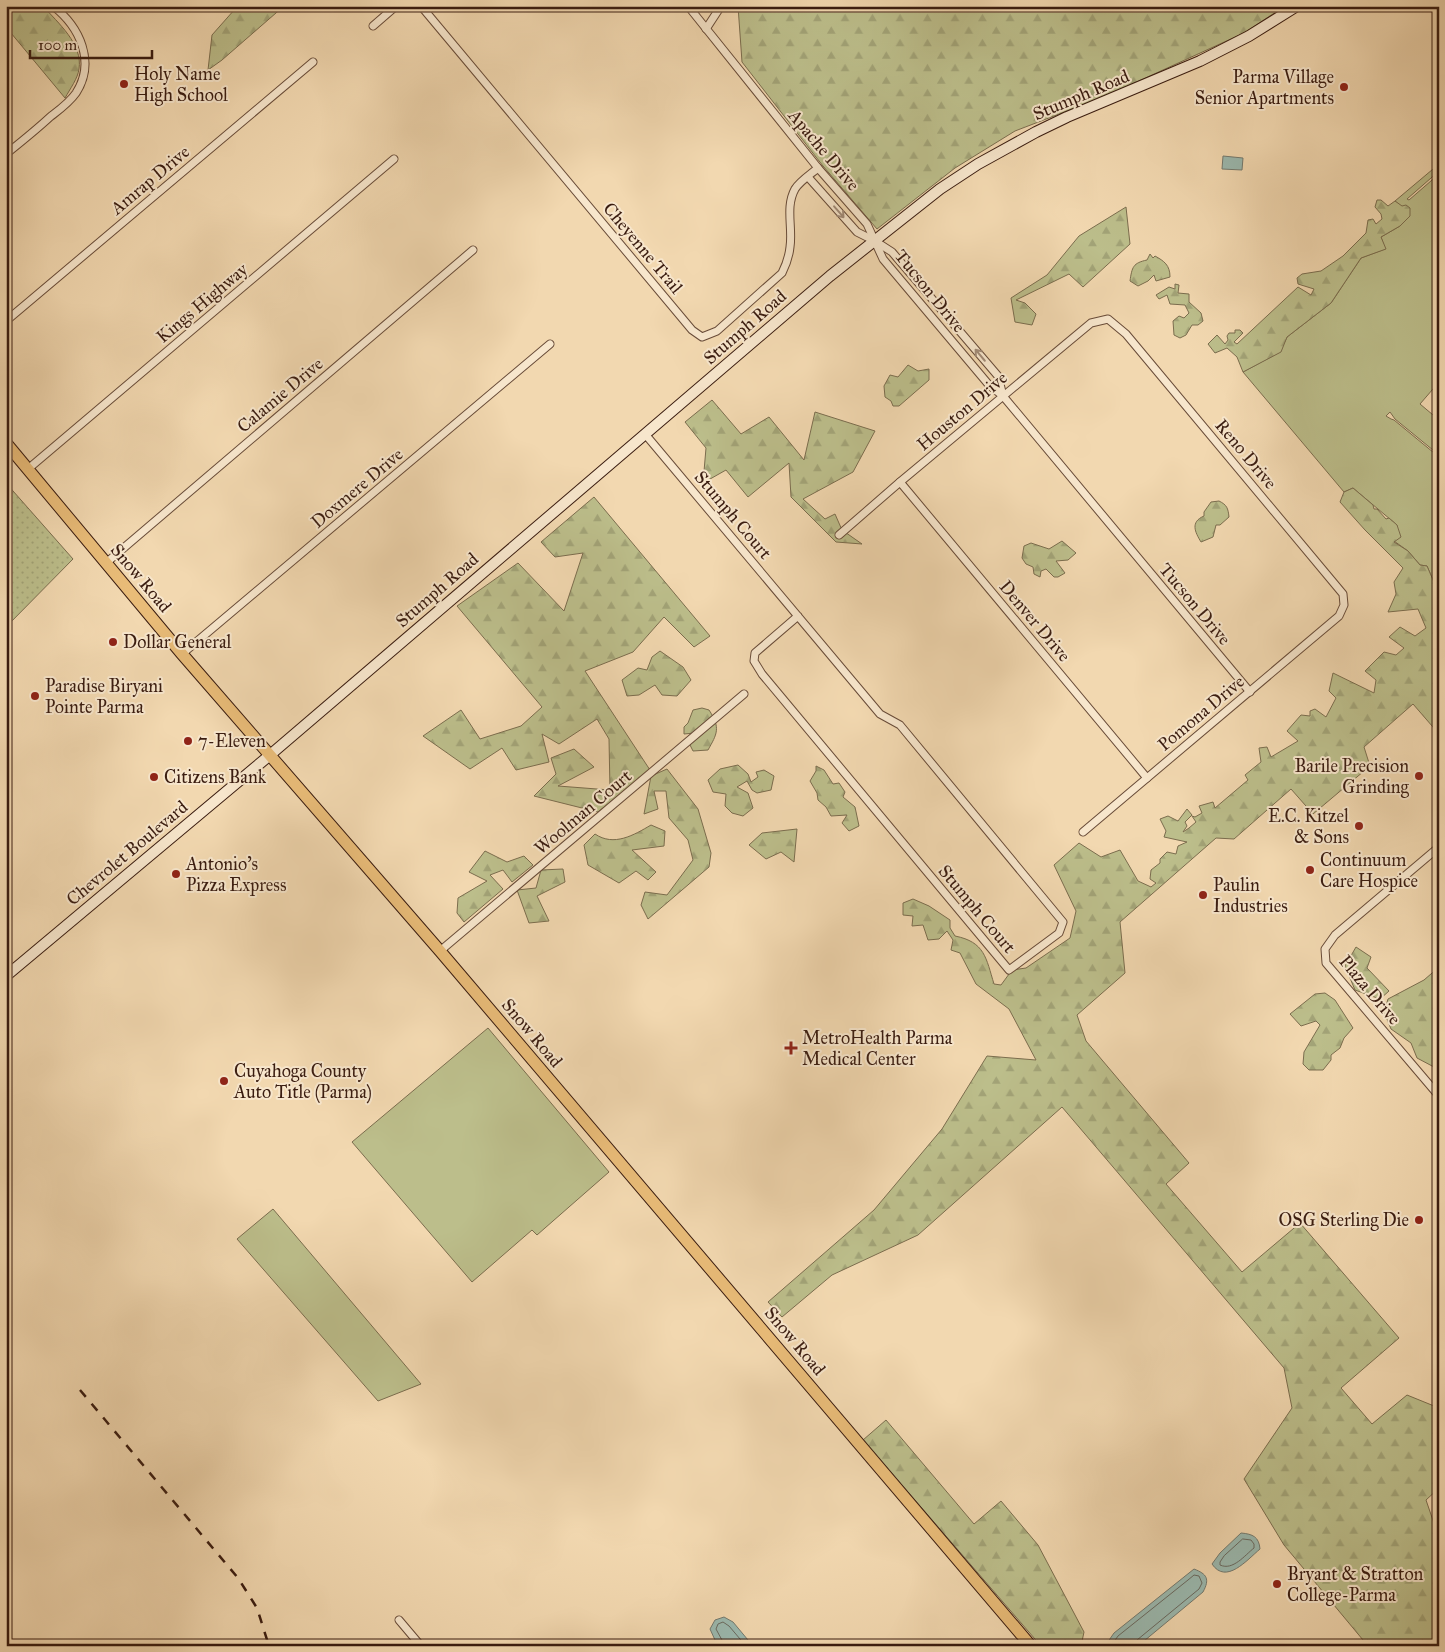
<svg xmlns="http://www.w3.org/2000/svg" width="1445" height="1652" viewBox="0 0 1445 1652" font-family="'IM FELL Great Primer',serif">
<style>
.grass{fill:#bcbe8b;stroke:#7b6d4e}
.forest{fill:url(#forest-firs);stroke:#7b6d4e}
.park{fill:url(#park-dots);stroke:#7b6d4e}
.water{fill:#9bb9af;stroke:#747a6f}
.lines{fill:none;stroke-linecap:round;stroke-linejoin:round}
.shore{stroke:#6a6a60;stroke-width:1}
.street-casing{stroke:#684b38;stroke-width:9}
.secondary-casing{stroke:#3a1c10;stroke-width:12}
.primary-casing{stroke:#3a1c10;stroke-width:13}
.street{stroke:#f7e6cc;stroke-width:7}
.secondary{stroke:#f7e6cc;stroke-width:10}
.primary{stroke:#e9bc78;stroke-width:11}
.rail{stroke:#3a1c10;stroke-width:2.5;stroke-dasharray:9 9;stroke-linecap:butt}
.oneway{stroke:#a28b77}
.poi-dot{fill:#8f2418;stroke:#f7e6cc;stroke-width:2}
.labels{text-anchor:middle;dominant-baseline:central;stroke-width:4;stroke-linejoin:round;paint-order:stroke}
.poi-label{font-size:18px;fill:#3a1c10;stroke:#f7e6cc;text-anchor:start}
.street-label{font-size:18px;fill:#3a1c10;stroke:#f7e6cc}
</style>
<defs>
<pattern id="forest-firs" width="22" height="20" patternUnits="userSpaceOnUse" patternTransform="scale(1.25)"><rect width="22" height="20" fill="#bcbe8b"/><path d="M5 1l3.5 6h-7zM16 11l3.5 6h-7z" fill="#a2a377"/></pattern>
<pattern id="park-dots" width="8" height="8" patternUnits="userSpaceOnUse" patternTransform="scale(1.25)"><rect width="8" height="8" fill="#bcbe8b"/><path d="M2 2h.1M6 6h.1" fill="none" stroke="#a2a377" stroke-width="1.8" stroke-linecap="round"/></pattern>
</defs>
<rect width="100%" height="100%" fill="#f2d8b0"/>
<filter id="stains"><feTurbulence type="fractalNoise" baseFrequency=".004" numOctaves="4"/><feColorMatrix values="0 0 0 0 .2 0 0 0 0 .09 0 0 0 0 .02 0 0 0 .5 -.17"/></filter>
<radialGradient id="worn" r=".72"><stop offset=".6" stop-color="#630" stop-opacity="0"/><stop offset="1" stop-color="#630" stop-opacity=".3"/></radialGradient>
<!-- grass -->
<g class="grass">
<path d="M1439,164V171L1407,199L1409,200L1439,174V382L1420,404L1439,420V455L1395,419L1390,412L1386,416L1391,419L1394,420L1439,457V590L1436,587L1427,566L1420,565L1408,551L1394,541L1397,525L1353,488L1344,492L1243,372L1280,352L1287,337L1331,303L1361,258L1385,249L1381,237L1400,226L1402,207L1395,201Z"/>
<path d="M488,1028L609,1172L537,1235L532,1230L472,1282L352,1142Z"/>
<path d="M273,1209L421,1384L378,1401L237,1239Z"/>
</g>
<!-- forest -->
<g class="forest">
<path d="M6,6H43C58,23 83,44 79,69C78,78 70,89 65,98L6,27Z"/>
<path d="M233,6H284L222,60L208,70L212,35L235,9Z"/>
<path d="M738,6H1285L1244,33L1106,96L1015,131L955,168L877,229L823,166L742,62Z"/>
<path d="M1377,200H1381L1388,206L1395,201L1402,206L1406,205L1410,208V216L1400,226L1381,237L1386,249L1361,258L1331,303L1287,337L1281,352L1243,372L1237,357L1227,348L1215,353L1208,344L1217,335L1225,344L1228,340L1227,336L1229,333H1235V330H1240L1243,333L1234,342L1237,344L1298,287L1311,295L1314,289L1298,284L1297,278L1302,274L1321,271L1343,256L1366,233L1368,220L1373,219L1376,224L1382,219L1381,214L1375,207Z"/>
<path d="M1126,207L1130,244L1083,287L1069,274L1016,300L1025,303L1036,314L1032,325L1015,322L1011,298L1047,275L1079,236Z"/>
<path d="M1150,254L1153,258L1155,256C1164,261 1170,265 1170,277L1156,281L1154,275L1148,281L1138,286L1130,281C1132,267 1133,263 1147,260Z"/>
<path d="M1175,284L1179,285L1178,293L1189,294V302L1201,313L1203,321L1198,325H1192L1186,335L1180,338L1174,335L1173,321L1179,316L1184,318L1189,313L1185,305L1170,304L1167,295L1159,299L1156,295L1169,287L1175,289Z"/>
<path d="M908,365L918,371L929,369V380L899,406H893L891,401L885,397L884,386L890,375L898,377Z"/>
<path d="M712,400L741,434L769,417L804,460L815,412L875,431L853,472L803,499L825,519L835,514L842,530L862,544L836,542L791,497L789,463L748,497L726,470L703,483L706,448L685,422Z"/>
<path d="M1353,488L1373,505L1374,509H1377L1386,519L1389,518L1397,525L1401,537L1394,542L1408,551L1420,565L1427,566L1436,587L1439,590V734L1413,704L1364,747L1370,766L1313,814L1291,789L1234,839L1216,838L1120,922L1125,973L1077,1015L1086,1041L1189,1163L1166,1184L1242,1272L1300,1223L1399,1338L1341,1388L1372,1424L1407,1395L1439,1408V1488L1426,1500L1439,1538V1641L1433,1646H1368L1284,1545L1244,1479L1292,1408L1284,1368L1062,1107L918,1235L832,1275L782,1317L768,1302L874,1210L942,1129L987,1056L1036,1060L1009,1009L976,984L960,953L951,950L953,940L947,931L939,939L928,940L923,925L912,926L913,916L903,915V903L913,899L929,906L950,920V928L955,936C985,942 986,958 994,984L1001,985L1012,970L1026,968L1070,938L1076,911L1054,865L1079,843L1101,857L1120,850L1138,881L1151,887L1156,883L1150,879L1151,870L1160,863V859L1167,852L1176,854L1178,846L1187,842L1164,837L1166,831L1160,819L1168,816L1178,821L1187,809L1192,815L1185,822L1187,826L1183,832L1189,828L1196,822L1192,816L1195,817L1202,813L1199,806L1213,802L1215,808L1248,780L1245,775L1261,762L1259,748L1267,747L1271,757L1298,741L1287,731L1301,715L1310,716V711L1315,709L1326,717L1336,698L1329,691L1333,673L1374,693L1376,680L1365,671L1384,652L1396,655L1404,648L1389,637L1400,627L1415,636L1426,628L1418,609L1388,612L1396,594L1394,582L1403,568L1365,530L1340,502L1344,492Z"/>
<path d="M594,497L710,636L694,647L664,617L633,652L585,671L650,770L598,812L534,796L556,774L551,758L574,749L594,767L558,786L610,790L609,739L597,719L559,744L542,734L549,762L516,770L502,748L470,769L423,736L461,710L480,739L521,726L542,707L457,606L518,563L564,611L583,553L555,557L541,542Z"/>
<path d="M1219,501C1227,505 1228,508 1229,517L1220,525H1216L1213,537L1201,542C1195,532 1190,522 1204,516V512L1211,502Z"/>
<path d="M1062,541L1076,553L1068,560L1056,561L1065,573L1058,577H1054L1046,569L1041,571L1040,577L1034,574L1033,567L1026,564L1022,558L1024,546L1031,543L1049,549Z"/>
<path d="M660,651L683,667L691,680L677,696L662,695L655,685L639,695L627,696L622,680L638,668L647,670L652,657Z"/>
<path d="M702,708L709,710C721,728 717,734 708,750L693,751L688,741L695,733L684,734V727L688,723L693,710Z"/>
<path d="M738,765L748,774L751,782L758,777L756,772L764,770L774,776L771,790L757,793L752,790L747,781L737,787L748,793L753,808L743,816L732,813L725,806L726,794L713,792L708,780L720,769Z"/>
<path d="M816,766L824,770L833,784L839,783L845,792L843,797L855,807L859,826L849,831L842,823L847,815L831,816L826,807L818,800L817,793L810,781L816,771Z"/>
<path d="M667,769L698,809L711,853L709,867L648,919L641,905L645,892L667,895L693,860L688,840L669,818L666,791H654L658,809L644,814L651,776Z"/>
<path d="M651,825L665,831L664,846L632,850L656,872L648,880L636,871L619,883L588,865L584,845L595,834C614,847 634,835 651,825Z"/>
<path d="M797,829L794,862L781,852L766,859L749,845L762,833Z"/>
<path d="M485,851L507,862L524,856L533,865L512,882L503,870L490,875L503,889L464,922L457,913L458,898L487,881L469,872Z"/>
<path d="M563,869L565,882L537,896L549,921L529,923L517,890L536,888L541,870Z"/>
<path d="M1356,947L1371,957L1367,968L1389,991L1380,999L1355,990L1345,966Z"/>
<path d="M1439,967V1067H1434L1417,1058L1411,1043L1391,1029L1384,1012L1388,999L1424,980Z"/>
<path d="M1325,993L1335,1000L1353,1028L1344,1038L1340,1048L1331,1055V1060L1323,1070H1309L1303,1064L1304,1052L1320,1025L1316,1021L1301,1026L1290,1014L1315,994Z"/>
<path d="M886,1420L974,1524L1001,1501L1038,1545L1084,1632L1081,1646H1041L863,1440Z"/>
</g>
<!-- park -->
<path class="park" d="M6,483L73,559L6,627Z"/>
<!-- water -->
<g class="water">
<path d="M1223,156L1243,158L1242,170L1222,169Z"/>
<path d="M1241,1533C1253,1534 1259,1537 1260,1549C1247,1560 1226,1585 1212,1564L1220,1553Z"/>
<path d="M1194,1569C1207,1574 1210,1579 1203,1592L1138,1646H1105L1114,1633Z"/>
<path d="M724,1617L733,1622L753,1646H720L715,1640L710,1629L715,1620Z"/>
</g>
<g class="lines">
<!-- shore -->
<g class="shore">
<path d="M1243,1539L1251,1540L1254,1544V1548C1245,1555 1233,1571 1220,1565V1562L1224,1556Z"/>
<path d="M724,1646L723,1642L716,1629L718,1624L723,1622L729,1626L746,1646"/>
<path d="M1111,1646L1118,1636L1188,1580L1194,1575L1199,1576L1202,1583L1199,1589L1137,1640L1136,1646"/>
</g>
<!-- street casing -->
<g class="street-casing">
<g id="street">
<path d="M421,6L692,330L702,337L717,331L782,273C786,265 789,257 790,247C793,228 785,207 795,189C800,181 811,174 818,168"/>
<path d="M688,6L818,168L867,224L883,259L989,385L1003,396L1250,692"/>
<path d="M373,26L396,6"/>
<path d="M706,29L721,6"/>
<path d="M6,154C21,142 36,130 50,117C59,110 69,103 76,93C96,62 80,27 53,6"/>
<path d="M808,177L857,232L875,241L892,252L998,376L1003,396"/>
<path d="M6,321L313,62"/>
<path d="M645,434L880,714L900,725L1063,922L1059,933L1009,970L762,674L754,661L755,653L798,616"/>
<path d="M28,469L394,159"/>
<path d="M900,482L1147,778"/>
<path d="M839,535L900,482L1091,323L1108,319L1126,334L1343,594L1344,605L1339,616L1083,832"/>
<path d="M106,563L473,250"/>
<path d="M182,654L550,344"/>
<path d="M1439,847L1335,935L1325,949L1326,963L1439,1096"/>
<path d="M440,951L744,694"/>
<path d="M399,1620L421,1646"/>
</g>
</g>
<!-- secondary casing -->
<g class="secondary-casing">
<path id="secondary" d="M6,976L270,755L830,276L940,189L978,164L1036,132L1067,117L1200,61L1249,36L1297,6"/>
</g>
<!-- primary casing -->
<g class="primary-casing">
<path id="primary" d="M6,443L182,654L440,951L1031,1646"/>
</g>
<!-- street -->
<use href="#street" class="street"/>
<!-- secondary -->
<use href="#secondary" class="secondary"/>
<!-- primary -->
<use href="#primary" class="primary"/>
<!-- rail -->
<path class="rail" d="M80,1390L238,1578L257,1608L269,1646"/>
</g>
<!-- one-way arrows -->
<defs><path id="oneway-shaft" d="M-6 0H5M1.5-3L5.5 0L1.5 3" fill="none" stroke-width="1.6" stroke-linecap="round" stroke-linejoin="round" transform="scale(1.25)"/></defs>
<g class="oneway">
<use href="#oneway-shaft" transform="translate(839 212) rotate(49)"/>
<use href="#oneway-shaft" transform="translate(980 355) rotate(-130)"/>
</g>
<!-- markers -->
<g class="poi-dot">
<circle cx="124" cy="84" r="5"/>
<circle cx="1344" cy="87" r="5"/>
<circle cx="113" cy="642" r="5"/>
<circle cx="35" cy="696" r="5"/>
<circle cx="188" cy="741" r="5"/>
<circle cx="1419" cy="776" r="5"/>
<circle cx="154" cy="777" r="5"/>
<circle cx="1359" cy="826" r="5"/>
<circle cx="1310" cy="870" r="5"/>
<circle cx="176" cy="874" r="5"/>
<circle cx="1203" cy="895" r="5"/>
<path d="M788.5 1040.5h5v5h5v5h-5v5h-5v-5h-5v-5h5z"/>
<circle cx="224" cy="1081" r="5"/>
<circle cx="1419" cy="1220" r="5"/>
<circle cx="1277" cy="1584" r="5"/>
</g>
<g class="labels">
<!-- poi labels -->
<g class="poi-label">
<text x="134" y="74">Holy Name<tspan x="134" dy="21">High School</tspan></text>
<text x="1334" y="77" text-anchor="end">Parma Village<tspan x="1334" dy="21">Senior Apartments</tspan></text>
<text x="123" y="642">Dollar General</text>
<text x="45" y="686">Paradise Biryani<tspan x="45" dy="21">Pointe Parma</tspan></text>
<text x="198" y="741">7-Eleven</text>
<text x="1409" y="766" text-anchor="end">Barile Precision<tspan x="1409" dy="21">Grinding</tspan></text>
<text x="164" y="777">Citizens Bank</text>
<text x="1349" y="816" text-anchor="end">E.C. Kitzel<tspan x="1349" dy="21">&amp; Sons</tspan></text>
<text x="1320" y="860">Continuum<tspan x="1320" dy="21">Care Hospice</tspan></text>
<text x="186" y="864">Antonio's<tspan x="186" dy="21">Pizza Express</tspan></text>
<text x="1213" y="885">Paulin<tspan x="1213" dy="21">Industries</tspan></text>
<text x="802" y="1038">MetroHealth Parma<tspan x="802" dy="21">Medical Center</tspan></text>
<text x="234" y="1071">Cuyahoga County<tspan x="234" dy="21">Auto Title (Parma)</tspan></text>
<text x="1409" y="1220" text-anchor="end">OSG Sterling Die</text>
<text x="1287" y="1574">Bryant &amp; Stratton<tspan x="1287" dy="21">College-Parma</tspan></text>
</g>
<!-- street labels -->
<g class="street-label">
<text transform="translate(1081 95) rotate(-23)">Stumph Road</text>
<text transform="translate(824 150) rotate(50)">Apache Drive</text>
<text transform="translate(150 180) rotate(-40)">Amrap Drive</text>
<text transform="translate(643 248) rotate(50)">Cheyenne Trail</text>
<text transform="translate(930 291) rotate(51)">Tucson Drive</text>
<text transform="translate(202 303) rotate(-40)">Kings Highway</text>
<text transform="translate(745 327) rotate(-41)">Stumph Road</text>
<text transform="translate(280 395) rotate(-40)">Calamie Drive</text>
<text transform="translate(962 411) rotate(-40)">Houston Drive</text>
<text transform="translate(1246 454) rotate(50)">Reno Drive</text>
<text transform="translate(357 488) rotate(-40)">Doxmere Drive</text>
<text transform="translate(733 515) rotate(50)">Stumph Court</text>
<text transform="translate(141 578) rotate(50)">Snow Road</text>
<text transform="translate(437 590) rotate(-41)">Stumph Road</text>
<text transform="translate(1195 604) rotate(50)">Tucson Drive</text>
<text transform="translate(1035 621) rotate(50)">Denver Drive</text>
<text transform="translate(1201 713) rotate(-40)">Pomona Drive</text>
<text transform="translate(583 812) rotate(-40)">Woolman Court</text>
<text transform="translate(127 853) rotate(-40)">Chevrolet Boulevard</text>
<text transform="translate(977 909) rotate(50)">Stumph Court</text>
<text transform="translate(1370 990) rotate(50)">Plaza Drive</text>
<text transform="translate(532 1033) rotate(50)">Snow Road</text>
<text transform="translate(795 1341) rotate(50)">Snow Road</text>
</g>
</g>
<!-- margin -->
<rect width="1445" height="1652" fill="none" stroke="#f2d8b0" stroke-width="25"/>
<rect x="8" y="8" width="1430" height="1637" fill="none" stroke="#3a1c10" stroke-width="2.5"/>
<rect x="12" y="12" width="1420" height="1627" fill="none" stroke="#3a1c10"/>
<!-- scale -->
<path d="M30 50v8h122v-8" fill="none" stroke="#3a1c10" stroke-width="2.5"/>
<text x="38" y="50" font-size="15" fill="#3a1c10" stroke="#f7e6cc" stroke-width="4" paint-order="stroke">100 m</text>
<rect width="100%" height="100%" filter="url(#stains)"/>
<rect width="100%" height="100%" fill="url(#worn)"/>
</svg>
